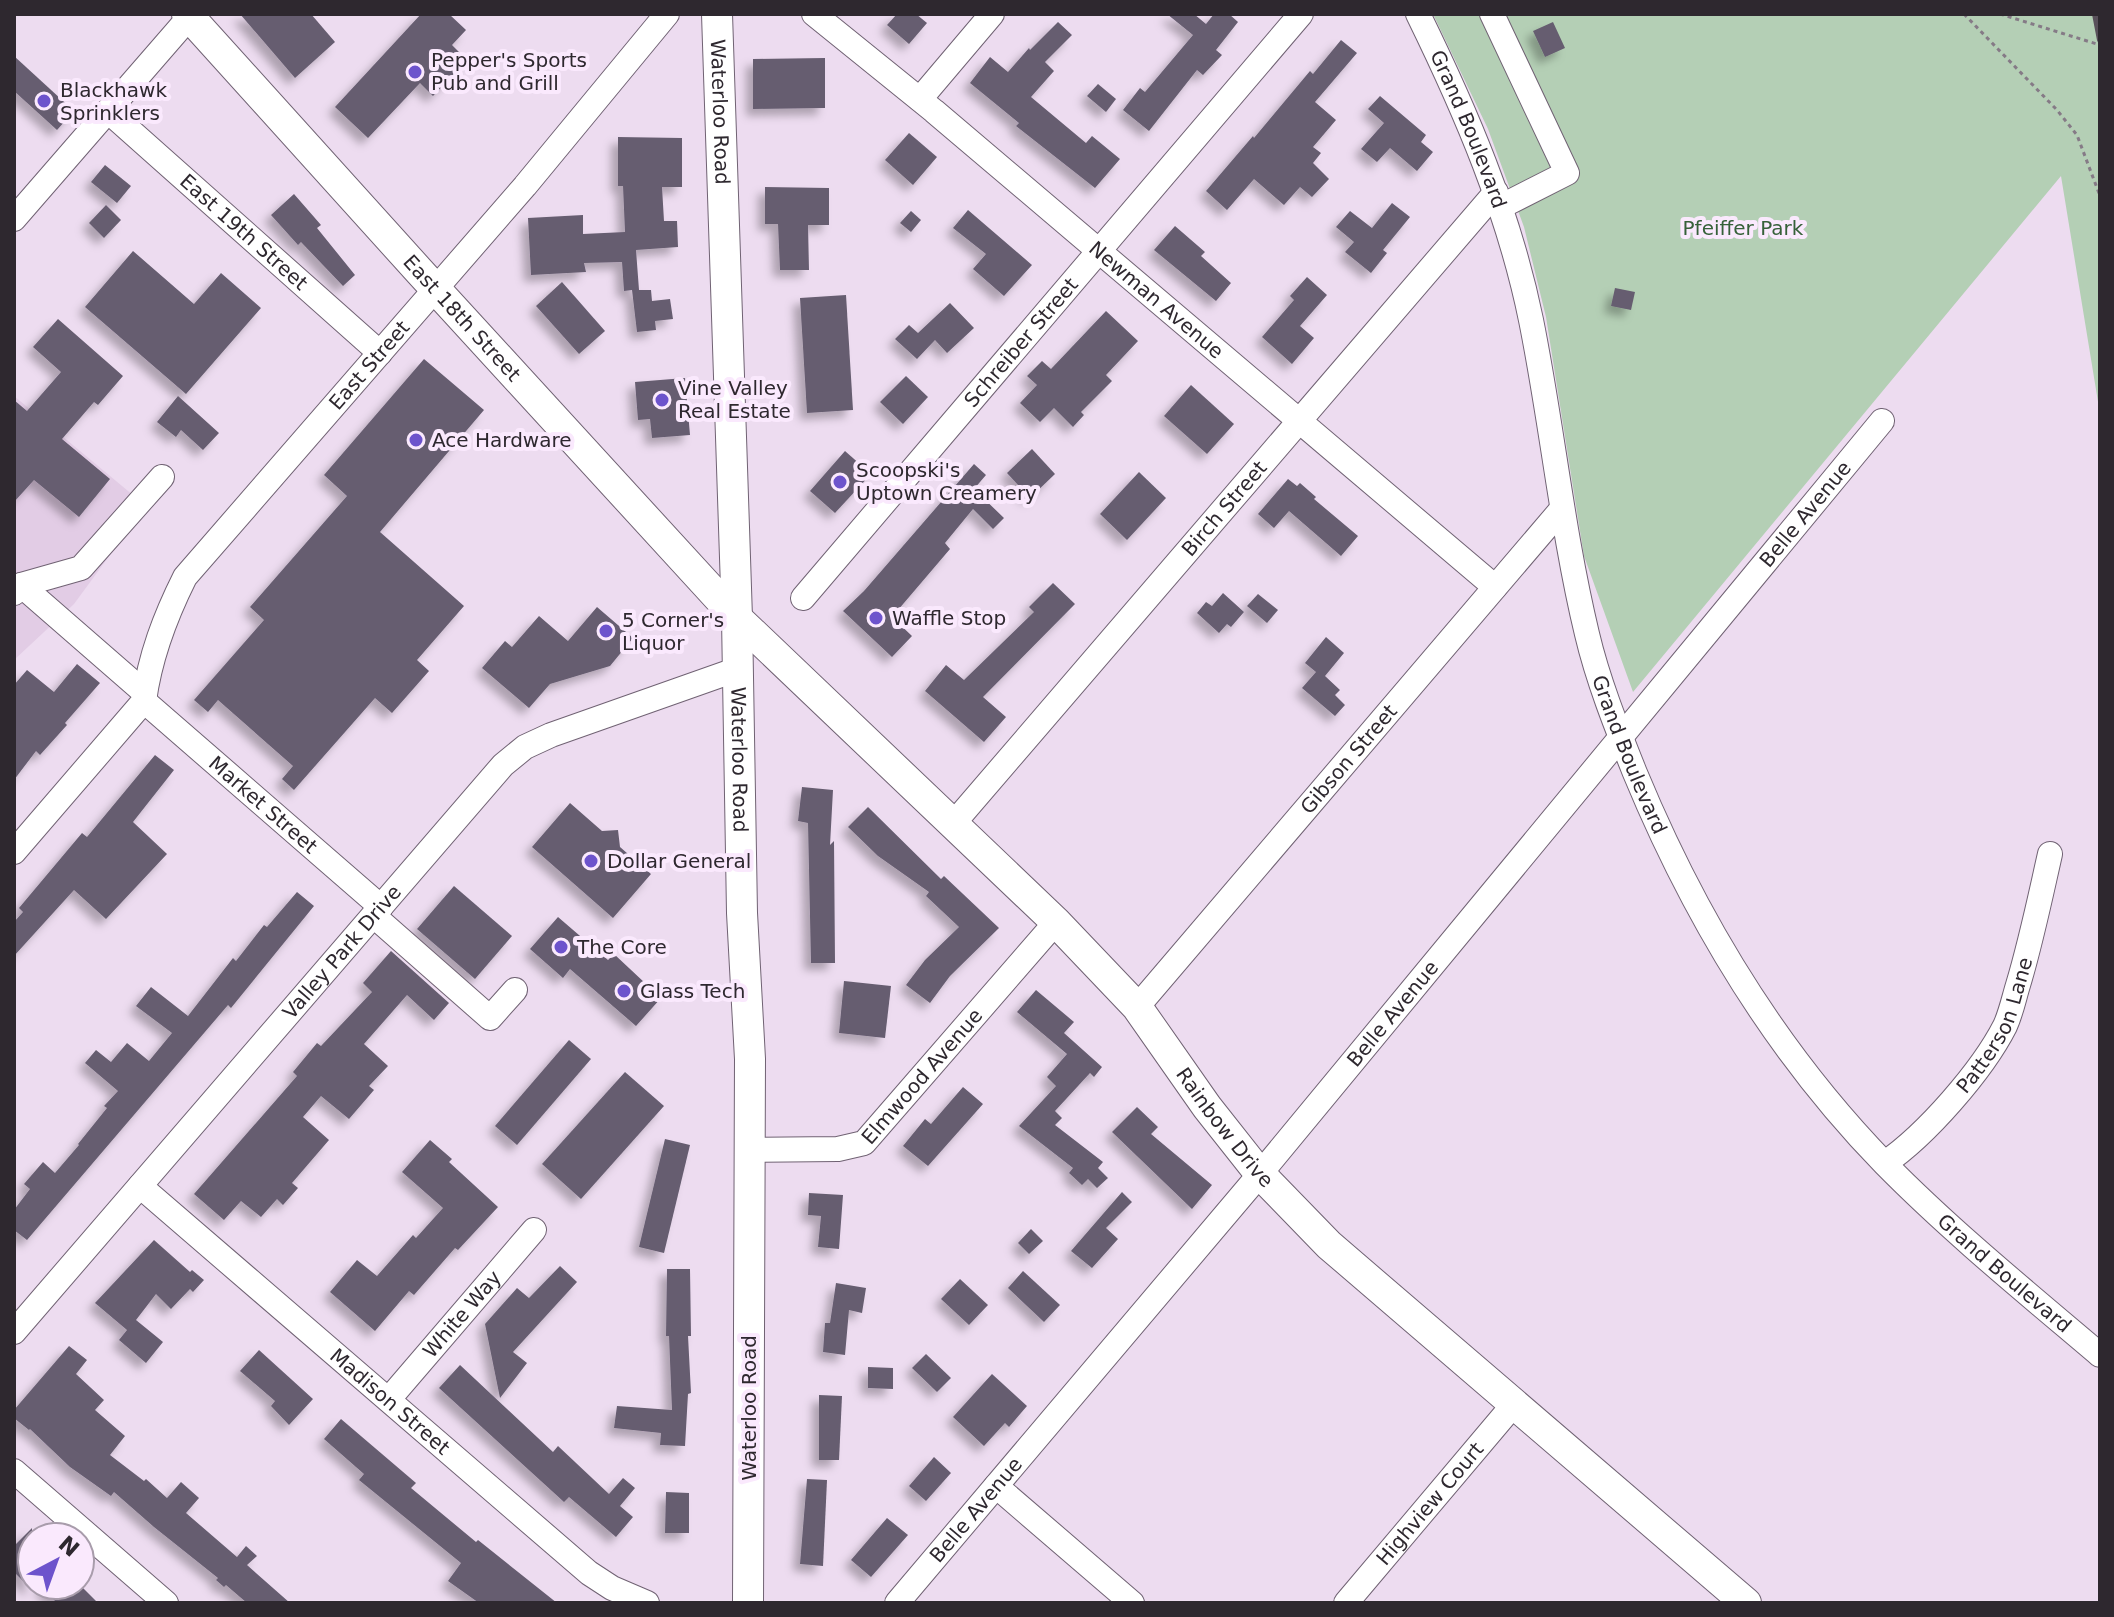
<svg xmlns="http://www.w3.org/2000/svg" width="2114" height="1617" viewBox="0 0 2114 1617" font-family="'DejaVu Sans',sans-serif">
<style>
.built{fill:#e2cce5}
.green{fill:#b4cfb5}
.building{fill:#665d70;filter:url(#shadow)}
.lines{fill:none;stroke-linecap:round;stroke-linejoin:round}
.minor-casing{stroke:#706273;stroke-width:26}
.major-casing{stroke:#706273;stroke-width:32}
.path{stroke:#857a86;stroke-width:3;stroke-dasharray:4 4;stroke-linecap:butt}
.minor{stroke:#fff;stroke-width:24}
.major{stroke:#fff;stroke-width:30}
.rail{stroke:#59505a;stroke-width:6}
.poi-dot{fill:#6d53cc;stroke:#fae9fd;stroke-width:3}
.labels{text-anchor:middle;dominant-baseline:central;stroke-width:8;stroke-linejoin:round;paint-order:stroke}
.poi-label{font-size:20px;fill:#2e282f;stroke:#fae9fd;text-anchor:start}
.street-label{font-size:20px;fill:#2e282f;stroke:#fae9fd}
.park-label{font-size:20px;fill:#366139;stroke:#fae9fd}
</style>
<defs>
<filter id="shadow"><feDropShadow dx="-7" dy="7" stdDeviation="4" flood-color="#0004"/></filter>
</defs>
<rect width="100%" height="100%" fill="#eddcf0"/>
<!-- built -->
<path class="built" d="M14,396L146,506L74,604L14,660Z"/>
<!-- green -->
<path class="green" d="M1433,14H2100V414L2061,176L1633,692L1584,556L1546,317L1524,227L1488,129Z"/>
<!-- building -->
<g class="building">
<path d="M240,14H311L335,42L295,78Z"/>
<path d="M421,14H449L466,30L452,45L467,60L433,96L420,83L368,138L335,107Z"/>
<path d="M897,14H916L927,23L909,44L887,25Z"/>
<path d="M1167,14H1194L1206,24L1214,14H1229L1238,22L1216,50L1222,55L1203,75L1197,70L1149,131L1123,110L1140,88L1145,92L1193,35Z"/>
<path d="M1058,22L1072,35L1045,62L1054,71L1031,97L1086,143L1092,136L1120,159L1095,188L1016,126L1019,123L970,83L990,57L1008,72L1029,48L1030,50Z"/>
<path d="M1553,22L1565,48L1545,57L1533,31Z"/>
<path d="M1341,40L1357,53L1315,102L1336,120L1313,147L1321,153L1313,163L1329,179L1312,197L1300,187L1284,205L1254,179L1227,210L1206,191L1253,136L1254,138L1310,71L1313,74Z"/>
<path d="M14,56L74,111L57,130L14,91Z"/>
<path d="M825,58V108L753,109V59Z"/>
<path d="M1098,84L1116,99L1106,112L1087,96Z"/>
<path d="M1380,96L1426,135L1421,142L1433,152L1417,171L1390,148L1377,162L1361,149L1384,123L1368,109Z"/>
<path d="M909,133L937,157L913,185L885,160Z"/>
<path d="M618,137L682,138V187H662L664,221H677L678,247L636,250L639,290H651L652,301L670,299L673,319L655,321L656,330L637,332L632,290L624,291L622,262L584,263L586,272L531,275L528,218L583,215V234L625,232L623,186H618Z"/>
<path d="M105,165L131,186L117,203L91,182Z"/>
<path d="M765,187L829,188V225H808L809,270H780L778,224H765Z"/>
<path d="M294,194L321,225L317,228L355,275L343,286L301,242L298,245L271,215Z"/>
<path d="M1392,203L1410,217L1383,250L1387,253L1371,273L1345,252L1354,242L1336,227L1350,211L1372,228Z"/>
<path d="M106,205L121,220L104,238L89,223Z"/>
<path d="M968,210L1032,265L1004,296L973,269L986,254L953,228Z"/>
<path d="M911,211L921,220L911,232L900,223Z"/>
<path d="M1175,226L1205,252L1201,256L1231,283L1216,301L1154,250Z"/>
<path d="M133,251L194,304L221,273L261,308L186,394L85,307Z"/>
<path d="M1307,277L1327,295L1300,326L1314,338L1292,364L1262,337L1294,300L1290,296Z"/>
<path d="M562,282L605,331L579,354L536,306Z"/>
<path d="M1615,288L1635,292L1631,310L1611,306Z"/>
<path d="M846,295L853,410L807,413L800,298Z"/>
<path d="M950,303L974,328L947,353L935,340L917,359L895,339L909,325L918,333Z"/>
<path d="M1106,311L1138,341L1106,375L1112,381L1081,412L1084,415L1073,427L1054,408L1040,422L1020,403L1037,385L1027,376L1042,361L1051,369Z"/>
<path d="M58,319L123,376L98,405L94,402L62,439L110,479L79,517L34,480L14,502V400L27,411L61,372L33,347Z"/>
<path d="M424,359L484,410L380,532L464,606L417,660L429,671L392,713L375,698L294,790L282,779L293,766L218,700L208,712L194,700L264,620L250,607L347,496L324,475Z"/>
<path d="M906,376L928,397L903,424L880,402Z"/>
<path d="M685,378L690,435L652,438L650,419L638,420L635,382Z"/>
<path d="M1191,385L1234,424L1207,454L1164,416Z"/>
<path d="M178,396L219,433L203,450L181,430L176,437L157,422Z"/>
<path d="M1032,449L1055,474L1030,498L1007,473Z"/>
<path d="M845,451L871,474L835,513L810,491Z"/>
<path d="M974,464L986,475L974,489L1004,518L993,529L973,509L945,543L950,549L892,617L912,636L892,657L843,611L864,591Z"/>
<path d="M1139,472L1166,498L1127,540L1100,514Z"/>
<path d="M1288,479L1297,486L1300,483L1316,497L1314,499L1358,536L1341,556L1289,511L1274,528L1258,514Z"/>
<path d="M1053,583L1075,604L983,697L1006,717L984,742L925,691L946,665L964,680L1034,612L1029,607Z"/>
<path d="M1223,593L1244,612L1231,627L1227,624L1219,633L1197,613L1206,602L1212,606Z"/>
<path d="M1258,594L1278,610L1267,623L1247,606Z"/>
<path d="M597,607L633,638L610,666L550,684L529,708L482,668L505,641L512,647L539,616L568,641Z"/>
<path d="M1326,637L1344,653L1325,676L1340,690L1335,695L1345,705L1335,716L1302,688L1316,672L1305,663Z"/>
<path d="M77,664L100,683L65,723L67,725L40,755L36,751L14,780V685L27,670L54,692Z"/>
<path d="M155,755L174,770L133,822L167,854L106,919L74,890L14,956V922L23,912L19,908L82,833L87,837Z"/>
<path d="M802,787L833,790L830,845L834,841L835,963H811L808,823L798,821Z"/>
<path d="M570,803L602,831L618,830L620,847L651,874L613,918L532,847Z"/>
<path d="M868,807L941,879L944,876L999,928L950,976L930,1003L906,985L925,960L959,927L926,896L929,892L878,856L848,827Z"/>
<path d="M454,886L512,936L475,979L417,929Z"/>
<path d="M297,892L314,906L231,1008L228,1005L27,1240L14,1230V1210L30,1189L24,1184L43,1162L55,1173L79,1145L78,1144L107,1108L104,1106L118,1091L85,1063L96,1050L111,1062L127,1043L149,1061L172,1033L136,1006L151,987L188,1016L233,958L236,961L264,925L267,927Z"/>
<path d="M558,917L608,960L614,954L661,998L636,1026L570,969L563,978L530,949Z"/>
<path d="M391,951L449,1003L434,1020L407,995L364,1044L388,1066L369,1086L374,1090L349,1119L321,1096L303,1117L329,1140L292,1183L298,1188L283,1205L277,1199L261,1217L241,1201L224,1220L194,1194L297,1076L293,1072L317,1043L321,1046L372,992L363,983Z"/>
<path d="M844,981L891,986L885,1038L839,1033Z"/>
<path d="M1036,990L1074,1022L1064,1033L1102,1067L1094,1077L1090,1073L1055,1111L1062,1118L1055,1125L1103,1162L1098,1168L1108,1178L1097,1188L1088,1179L1082,1185L1069,1173L1073,1168L1019,1126L1056,1086L1047,1077L1067,1054L1017,1012Z"/>
<path d="M569,1040L591,1059L517,1145L495,1126Z"/>
<path d="M625,1072L664,1106L581,1199L542,1164Z"/>
<path d="M963,1087L983,1104L928,1166L903,1146L925,1119L931,1124Z"/>
<path d="M1137,1107L1158,1127L1151,1134L1212,1185L1192,1209L1112,1132Z"/>
<path d="M665,1139L690,1145L664,1253L639,1247Z"/>
<path d="M430,1140L452,1159L449,1162L498,1207L458,1250L455,1248L414,1295L409,1291L375,1331L330,1292L357,1260L377,1276L413,1235L416,1238L443,1208L402,1172Z"/>
<path d="M1122,1192L1132,1202L1106,1228L1118,1239L1092,1268L1071,1251Z"/>
<path d="M809,1193L843,1195L839,1249L818,1247L821,1216L808,1215Z"/>
<path d="M1031,1229L1043,1241L1029,1254L1018,1243Z"/>
<path d="M154,1240L190,1272L192,1270L204,1280L193,1292L190,1289L171,1309L156,1294L136,1320L163,1342L146,1363L119,1340L127,1330L95,1303Z"/>
<path d="M560,1266L577,1282L513,1352L527,1363L500,1398L485,1324L517,1288L529,1298Z"/>
<path d="M667,1269H690L691,1336H688L691,1393L688,1394L685,1446L660,1445L661,1433L614,1428L617,1406L672,1410L669,1336H666Z"/>
<path d="M1023,1271L1060,1305L1044,1322L1008,1288Z"/>
<path d="M960,1279L988,1305L969,1325L941,1299Z"/>
<path d="M836,1283L866,1288L862,1313L849,1310L845,1355L823,1352L825,1323H830Z"/>
<path d="M69,1346L87,1360L76,1374L104,1400L95,1410L125,1436L110,1455L144,1481L146,1479L167,1498L181,1482L199,1498L186,1513L237,1557L246,1546L257,1556L247,1565L290,1603H247L226,1585L224,1587L216,1580L218,1578L154,1527L114,1492L111,1496L70,1467L30,1429L29,1430L14,1418V1410Z"/>
<path d="M259,1350L313,1399L289,1425L271,1406L275,1401L240,1371Z"/>
<path d="M926,1354L951,1378L937,1392L912,1368Z"/>
<path d="M460,1365L553,1452L558,1446L609,1494L623,1478L635,1488L620,1506L633,1517L616,1537L569,1497L564,1502L439,1388Z"/>
<path d="M868,1367L893,1368V1389L868,1388Z"/>
<path d="M992,1374L1027,1406L1009,1427L1005,1423L984,1446L953,1417Z"/>
<path d="M819,1395L842,1396L839,1460H819Z"/>
<path d="M341,1419L416,1483L411,1488L476,1542L478,1540L557,1603H479L448,1581L461,1563L359,1480L364,1474L324,1439Z"/>
<path d="M934,1457L951,1473L926,1501L909,1486Z"/>
<path d="M807,1479L827,1480L823,1566L800,1564Z"/>
<path d="M666,1492L689,1493V1533H665Z"/>
<path d="M887,1518L908,1535L871,1577L851,1560Z"/>
<path d="M32,1528V1590L14,1572V1546Z"/>
<path d="M39,1585H80L98,1603H57Z"/>
</g>
<g class="lines">
<!-- minor casing -->
<g class="minor-casing">
<g id="minor">
<path id="s1" d="M814,14L934,111L1495,587"/>
<path id="s2" d="M1418,14C1466,112 1509,212 1531,320C1552,424 1562,530 1587,634C1598,681 1617,728 1635,773C1695,918 1775,1051 1885,1164C1952,1232 2027,1293 2100,1355"/>
<path d="M1492,14L1567,173L1500,207"/>
<path d="M920,99L992,14"/>
<path id="s3" d="M108,111L380,353"/>
<path d="M14,219L192,14"/>
<path d="M21,585L81,568L162,477"/>
<path d="M14,593L21,585L145,693"/>
<path id="s4" d="M803,598L1301,14"/>
<path id="s5" d="M144,701C150,656 165,617 185,577L525,186L667,14"/>
<path id="s6" d="M144,701L381,907"/>
<path id="s7" d="M953,824L1496,192"/>
<path d="M14,852L144,701"/>
<path d="M374,916L490,1018L515,990"/>
<path id="s8" d="M1137,1007L1561,510"/>
<path id="s9" d="M751,1150L838,1149L864,1143L1056,922"/>
<path id="s10" d="M1885,1163C1926,1135 1982,1071 2005,1026C2011,1013 2014,998 2018,985C2031,942 2040,898 2050,854"/>
<path id="s11" d="M140,1186L589,1573L612,1588L647,1603"/>
<path id="s12" d="M14,1332L503,765L525,747L551,735L738,669"/>
<path id="s13" d="M389,1399L534,1230"/>
<path d="M14,1471L166,1603"/>
<path d="M996,1486L1132,1603"/>
<path id="s14" d="M897,1603L1260,1174L1882,421"/>
<path id="s15" d="M1346,1603L1514,1404"/>
</g>
</g>
<!-- major casing -->
<g class="major-casing">
<g id="major">
<path id="s16" d="M187,14L420,272L737,618L1056,922L1137,1007L1207,1107L1260,1174L1329,1245L1746,1603"/>
<path id="s17" d="M717,14L737,618L742,913L750,1059L748,1603"/>
</g>
</g>
<!-- path -->
<g class="path">
<path d="M1964,14L2057,110L2077,135L2100,196"/>
<path d="M2000,14L2100,45"/>
</g>
<!-- minor -->
<use href="#minor" class="minor"/>
<!-- major -->
<use href="#major" class="major"/>
<!-- rail -->
<path class="rail" d="M2095,14L2100,40"/>
</g>
<!-- markers -->
<g class="poi-dot">
<circle cx="415" cy="72" r="8"/>
<circle cx="44" cy="101" r="8"/>
<circle cx="662" cy="400" r="8"/>
<circle cx="416" cy="440" r="8"/>
<circle cx="840" cy="482" r="8"/>
<circle cx="876" cy="618" r="8"/>
<circle cx="606" cy="631" r="8"/>
<circle cx="591" cy="861" r="8"/>
<circle cx="561" cy="947" r="8"/>
<circle cx="624" cy="991" r="8"/>
</g>
<g class="labels">
<!-- poi labels -->
<g class="poi-label">
<text x="431" y="60">Pepper's Sports<tspan x="431" dy="23">Pub and Grill</tspan></text>
<text x="60" y="90">Blackhawk<tspan x="60" dy="23">Sprinklers</tspan></text>
<text x="678" y="388">Vine Valley<tspan x="678" dy="23">Real Estate</tspan></text>
<text x="432" y="440">Ace Hardware</text>
<text x="856" y="470">Scoopski's<tspan x="856" dy="23">Uptown Creamery</tspan></text>
<text x="892" y="618">Waffle Stop</text>
<text x="622" y="620">5 Corner's<tspan x="622" dy="23">Liquor</tspan></text>
<text x="607" y="861">Dollar General</text>
<text x="577" y="947">The Core</text>
<text x="640" y="991">Glass Tech</text>
</g>
<!-- street labels -->
<g class="street-label">
<text stroke="none"><textPath href="#s17" startOffset="98">Waterloo Road</textPath></text>
<text stroke="none"><textPath href="#s2" startOffset="126">Grand Boulevard</textPath></text>
<text stroke="none"><textPath href="#s3" startOffset="182">East 19th Street</textPath></text>
<text stroke="none"><textPath href="#s1" startOffset="446">Newman Avenue</textPath></text>
<text stroke="none"><textPath href="#s16" startOffset="410">East 18th Street</textPath></text>
<text stroke="none"><textPath href="#s4" startOffset="336">Schreiber Street</textPath></text>
<text stroke="none"><textPath href="#s5" startOffset="412">East Street</textPath></text>
<text stroke="none"><textPath href="#s7" startOffset="416">Birch Street</textPath></text>
<text stroke="none"><textPath href="#s14" startOffset="1418">Belle Avenue</textPath></text>
<text stroke="none"><textPath href="#s2" startOffset="774">Grand Boulevard</textPath></text>
<text stroke="none"><textPath href="#s8" startOffset="326">Gibson Street</textPath></text>
<text stroke="none"><textPath href="#s17" startOffset="746">Waterloo Road</textPath></text>
<text stroke="none"><textPath href="#s6" startOffset="158">Market Street</textPath></text>
<text stroke="none"><textPath href="#s12" startOffset="502">Valley Park Drive</textPath></text>
<text stroke="none"><textPath href="#s14" startOffset="770">Belle Avenue</textPath></text>
<text stroke="none"><textPath href="#s10" startOffset="180">Patterson Lane</textPath></text>
<text stroke="none"><textPath href="#s9" startOffset="202">Elmwood Avenue</textPath></text>
<text stroke="none"><textPath href="#s16" startOffset="1524">Rainbow Drive</textPath></text>
<text stroke="none"><textPath href="#s2" startOffset="1422">Grand Boulevard</textPath></text>
<text stroke="none"><textPath href="#s13" startOffset="112">White Way</textPath></text>
<text stroke="none"><textPath href="#s11" startOffset="330">Madison Street</textPath></text>
<text transform="translate(749 1408) rotate(-90)">Waterloo Road</text>
<text stroke="none"><textPath href="#s15" startOffset="130">Highview Court</textPath></text>
<text stroke="none"><textPath href="#s14" startOffset="122">Belle Avenue</textPath></text>
</g>
<!-- park labels -->
<g class="park-label">
<text x="1743" y="228">Pfeiffer Park</text>
</g>
</g>
<!-- border -->
<rect width="2114" height="1617" fill="none" stroke="#2e282f" stroke-width="32"/>
<!-- north arrow -->
<g transform="translate(56 1561) rotate(41)"><circle r="38" fill="#fae9fd" stroke="#a89cab" stroke-width="2"/>
<path d="M0-6L14 30L0 20L-14 30Z" fill="#6d53cc"/>
<text y="-12" font-size="22" font-weight="bold" text-anchor="middle" fill="#2e282f">N</text>
</g>
</svg>
